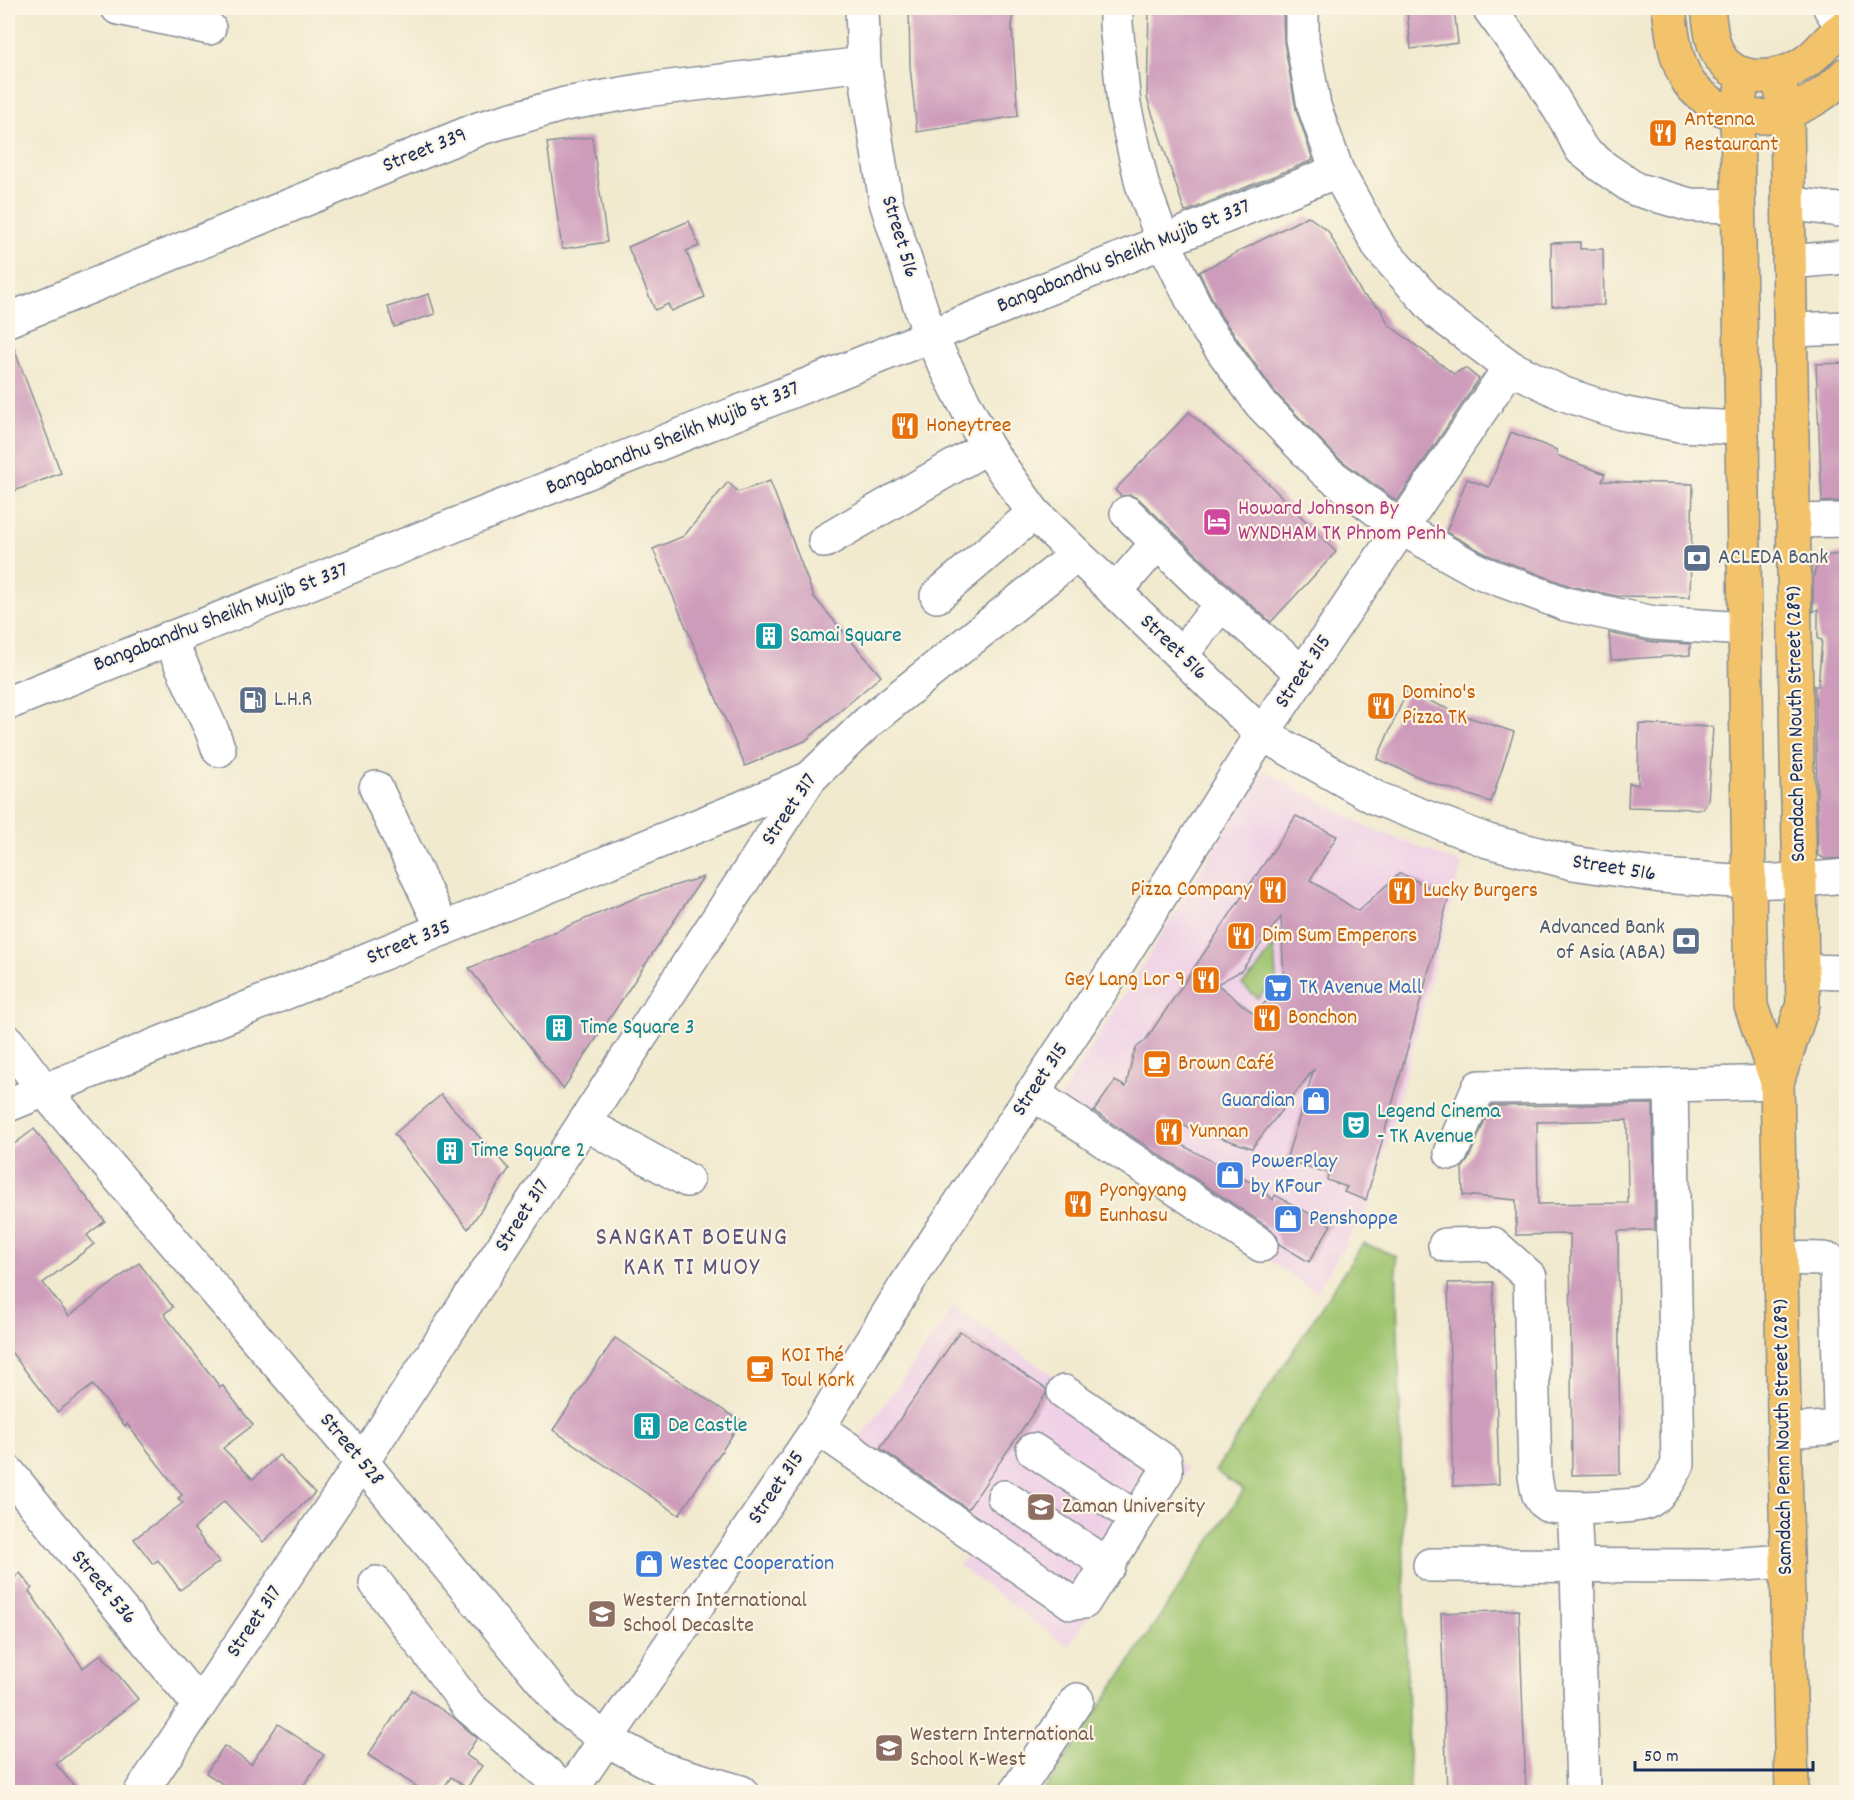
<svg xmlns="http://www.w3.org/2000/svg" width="1854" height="1800" viewBox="0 0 1854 1800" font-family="Dekko,sans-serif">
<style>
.built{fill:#efd0e6}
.green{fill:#9ec46e;stroke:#5c7a66;stroke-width:1.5}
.building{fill:#ce9cbb;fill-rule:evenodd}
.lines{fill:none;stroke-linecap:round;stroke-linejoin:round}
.minor-casing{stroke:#868c96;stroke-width:36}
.major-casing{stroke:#868c96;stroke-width:36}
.minor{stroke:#fff;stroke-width:33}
.major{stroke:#f2c36a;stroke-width:33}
.labels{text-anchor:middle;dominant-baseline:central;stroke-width:4.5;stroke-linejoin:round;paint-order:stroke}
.food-label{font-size:22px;fill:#c56008;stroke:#fcf5e5;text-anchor:start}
.street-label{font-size:22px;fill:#1b2f5e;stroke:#fcf5e5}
.hotel-label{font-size:22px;fill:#b23c85;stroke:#fcf5e5;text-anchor:start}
.service-label{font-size:22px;fill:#4e5e75;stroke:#fcf5e5;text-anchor:start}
.culture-label{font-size:22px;fill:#0d838f;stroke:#fcf5e5;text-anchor:start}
.shop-label{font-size:22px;fill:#366cbe;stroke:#fcf5e5;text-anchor:start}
.education-label{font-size:22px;fill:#785e54;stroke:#fcf5e5;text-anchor:start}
.quarter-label{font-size:26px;letter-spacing:1.5px;fill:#5a557f;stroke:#fcf5e5}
</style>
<rect width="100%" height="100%" fill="#fcf5e5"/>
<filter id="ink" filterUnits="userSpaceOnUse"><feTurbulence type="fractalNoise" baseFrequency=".0167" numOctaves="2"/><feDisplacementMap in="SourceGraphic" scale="12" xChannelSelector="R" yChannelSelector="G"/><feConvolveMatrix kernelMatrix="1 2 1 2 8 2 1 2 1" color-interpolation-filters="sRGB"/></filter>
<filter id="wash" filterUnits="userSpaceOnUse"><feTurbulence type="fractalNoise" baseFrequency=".008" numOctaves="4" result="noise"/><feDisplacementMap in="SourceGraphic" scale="24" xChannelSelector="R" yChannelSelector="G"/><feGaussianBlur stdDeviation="1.35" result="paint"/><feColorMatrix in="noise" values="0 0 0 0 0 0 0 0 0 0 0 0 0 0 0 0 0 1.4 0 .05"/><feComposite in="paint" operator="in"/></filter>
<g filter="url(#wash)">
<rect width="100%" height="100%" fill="#f1eacf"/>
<!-- built -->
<g class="built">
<path d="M1264,770L1365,826L1462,864L1372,1200L1316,1292L1051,1112Z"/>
<path d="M954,1307L1188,1469L1068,1646L959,1566L974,1544L848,1456Z"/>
</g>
<!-- green -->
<g class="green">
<path d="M1274,945L1276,980L1258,998L1242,985L1256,971Z"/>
<path d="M1363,1243L1396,1256L1410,1792H1043L1244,1490L1215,1471Z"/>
</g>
<g id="blocks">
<!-- building -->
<g class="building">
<path d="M909,8H1013L1012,27L1018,116L917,132L910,66Z"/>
<path d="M1149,8H1283L1284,42L1296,109L1313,160L1185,212L1147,98Z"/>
<path d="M1437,8H1454L1458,43L1411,49L1407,11Z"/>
<path d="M592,137L607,242L562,249L547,143Z"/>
<path d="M1308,216L1328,231L1362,294L1380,308L1389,325L1454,374L1465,368L1479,379L1397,501L1337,457L1274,391L1221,316L1199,272Z"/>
<path d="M689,221L699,246L686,251L705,297L671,311L668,304L655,310L628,247Z"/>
<path d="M1580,242V249H1603L1604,305L1552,306L1551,243Z"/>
<path d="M429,294L435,314L394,327L388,307Z"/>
<path d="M8,338H10L61,473L14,491L8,475Z"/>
<path d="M1846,363V501L1822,502L1816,364Z"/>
<path d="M1189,412L1265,480L1336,552L1271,622L1234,590L1140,500L1131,495L1121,496L1115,490Z"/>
<path d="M1511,432L1557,450L1556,455L1605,474L1602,481L1693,484L1690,597L1617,596L1570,586L1488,555L1446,532L1467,479L1489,487Z"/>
<path d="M770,481L814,597L881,676L805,741L745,766L653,549L684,536L728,482L738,492Z"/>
<path d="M1846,553V858L1825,859L1818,855L1815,686H1818L1822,640L1818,639V609L1813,612V578L1819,557Z"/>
<path d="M1609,633L1653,642L1690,644V655L1611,660Z"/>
<path d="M1407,691L1459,714L1514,732L1491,802L1430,782L1377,759Z"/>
<path d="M1639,724L1713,727L1708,801L1703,809L1628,807L1629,783L1638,785Z"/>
<path d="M1296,816L1337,836L1310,880L1358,911L1400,873L1449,897L1366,1200L1344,1192L1347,1187L1327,1180L1328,1173L1286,1160L1314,1069L1252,1148L1163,1119L1158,1132L1263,1189L1273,1200L1275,1195L1331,1225L1309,1262L1279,1244L1277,1236L1271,1229L1094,1111L1115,1081L1126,1087L1133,1055L1137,1047L1145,1041ZM1281,917L1284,983L1254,1014L1217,984L1241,971Z"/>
<path d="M703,877L563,1089L469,968L640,896Z"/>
<path d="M441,1095L509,1169L468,1229L394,1134Z"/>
<path d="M1653,1104L1655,1230L1618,1231L1620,1474L1572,1475L1570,1234L1516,1235V1200L1463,1195L1462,1168L1468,1160L1491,1106ZM1627,1120L1628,1203L1538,1204L1537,1122Z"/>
<path d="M34,1129L105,1221L87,1235L94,1244L43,1283L69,1316L139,1263L173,1307L164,1314L220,1387L223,1386L253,1425L223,1448L253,1479L279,1455L315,1493L263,1542L224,1501L194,1529L219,1562L180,1590L158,1560L153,1564L134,1539L183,1503L178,1498L182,1495L127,1424L125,1426L93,1385L57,1412L8,1348V1149Z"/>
<path d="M1493,1282L1499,1484L1453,1486L1448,1283Z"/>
<path d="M960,1331L1046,1389V1394L968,1509L880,1448Z"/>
<path d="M615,1338L741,1422L679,1515L553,1430Z"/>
<path d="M20,1573L32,1588L29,1591L83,1668L101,1654L138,1699L56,1764L79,1792H8V1584Z"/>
<path d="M1519,1610L1526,1792H1447L1441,1613Z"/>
<path d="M412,1690L454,1718L477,1738L466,1755L482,1766L467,1788L451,1777L441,1792H425L368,1755Z"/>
<path d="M278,1724L324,1755L299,1792H235L206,1773L224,1746L251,1764Z"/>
</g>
</g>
</g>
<g filter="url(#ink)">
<use href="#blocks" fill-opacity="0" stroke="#868c96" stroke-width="1.5"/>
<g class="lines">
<!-- minor casing -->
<g class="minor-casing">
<g id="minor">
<path d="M118,8L209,28"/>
<path d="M862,8L864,64L886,202L930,336L987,447L1034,513L1262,734L1376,798L1488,841L1573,863L1661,876L1749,882L1801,880L1846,876"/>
<path d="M1116,8V24L1124,105L1142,184L1163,241L1205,326L1260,403L1325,471L1401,528L1480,572L1565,604L1654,623L1745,629"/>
<path d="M1302,8V39L1314,106L1337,171L1380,248L1439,314L1510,367L1564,394L1621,413L1680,425L1741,428"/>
<path d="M1489,8L1541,79L1567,122L1581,149L1603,167L1635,189L1690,205L1738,206"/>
<path d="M1830,8L1843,28"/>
<path d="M1788,203L1846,211"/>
<path d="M1789,262L1846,257"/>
<path d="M8,320L481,128L565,104L645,90L864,64"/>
<path d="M1790,330L1846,328"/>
<path d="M1127,513L1221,604L1292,664"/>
<path d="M1793,521L1846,520"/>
<path d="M825,541L987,447"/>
<path d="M1115,592L1158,542"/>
<path d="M937,596L1034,513"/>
<path d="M169,638L212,731L219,750"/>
<path d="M1181,655L1221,604"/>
<path d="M8,703L930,336L1337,171"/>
<path d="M376,788L443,929"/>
<path d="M1802,971L1846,972"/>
<path d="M8,1042L44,1090L362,1462L565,1708L605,1739L662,1769L741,1792"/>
<path d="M1032,1093L1261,1245"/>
<path d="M8,1105L739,809L810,778"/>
<path d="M584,1123L687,1180"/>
<path d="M1451,1153L1479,1087L1671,1085"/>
<path d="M1445,1245L1493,1244L1530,1277L1535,1476C1537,1487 1537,1498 1547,1505C1556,1510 1635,1507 1645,1503C1661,1497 1671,1478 1678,1464L1671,1085L1777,1082"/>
<path d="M1780,1258L1823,1259L1833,1261L1837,1271L1840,1415L1836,1425L1826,1428L1784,1431"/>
<path d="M818,1428L1072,1603L1084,1602L1166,1472L1165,1461L1064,1392"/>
<path d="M1033,1450L1136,1518"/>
<path d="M8,1472L199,1705"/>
<path d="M1004,1497L1109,1565"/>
<path d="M1574,1509L1577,1567L1583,1792"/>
<path d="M1430,1565L1715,1566L1787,1561"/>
<path d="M376,1583L469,1707L568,1792"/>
<path d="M141,1792L362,1462L810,778L868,722L1076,555"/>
<path d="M570,1792L818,1428L906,1285L1098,995L1262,734L1510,367"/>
<path d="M1016,1792L1077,1700"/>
</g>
</g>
<!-- major casing -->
<g class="major-casing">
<g id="major">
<path d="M1669,8C1672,33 1675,61 1689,83C1695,92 1705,98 1713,104C1758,133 1813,108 1846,74"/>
<path d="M1708,8C1710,24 1711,43 1720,57C1738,85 1780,79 1804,63C1820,53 1830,35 1846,26"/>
<path d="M1744,74L1737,114L1751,1006L1777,1082L1792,1792"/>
<path d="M1777,1082L1803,1004L1797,763L1787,113L1777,75"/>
</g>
</g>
<!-- minor -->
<use href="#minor" class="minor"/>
<!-- major -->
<use href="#major" class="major"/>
</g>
</g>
<!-- icons -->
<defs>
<g id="restaurant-square" transform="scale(1.5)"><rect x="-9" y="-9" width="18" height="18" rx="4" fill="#e8710a" stroke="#fcf5e5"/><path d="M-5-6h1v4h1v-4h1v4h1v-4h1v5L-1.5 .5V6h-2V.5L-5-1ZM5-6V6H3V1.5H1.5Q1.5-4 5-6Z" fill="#fff"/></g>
<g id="hotel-square" transform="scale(1.5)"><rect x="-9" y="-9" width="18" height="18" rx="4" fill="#d1479c" stroke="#fcf5e5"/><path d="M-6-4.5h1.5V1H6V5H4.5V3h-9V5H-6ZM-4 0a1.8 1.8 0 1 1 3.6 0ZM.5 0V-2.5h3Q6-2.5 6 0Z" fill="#fff"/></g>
<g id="bank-square" transform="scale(1.5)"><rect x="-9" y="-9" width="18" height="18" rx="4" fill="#5c6f8a" stroke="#fcf5e5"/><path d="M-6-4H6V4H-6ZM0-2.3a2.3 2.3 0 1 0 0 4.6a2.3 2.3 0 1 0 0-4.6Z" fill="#fff"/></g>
<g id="building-square" transform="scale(1.5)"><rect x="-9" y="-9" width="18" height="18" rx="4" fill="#0f9aa8" stroke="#fcf5e5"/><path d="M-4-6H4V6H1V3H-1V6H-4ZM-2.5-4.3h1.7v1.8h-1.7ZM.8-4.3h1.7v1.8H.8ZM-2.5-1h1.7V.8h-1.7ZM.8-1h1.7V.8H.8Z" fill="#fff"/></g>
<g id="fuel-square" transform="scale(1.5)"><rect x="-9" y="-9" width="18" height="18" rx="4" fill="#5c6f8a" stroke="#fcf5e5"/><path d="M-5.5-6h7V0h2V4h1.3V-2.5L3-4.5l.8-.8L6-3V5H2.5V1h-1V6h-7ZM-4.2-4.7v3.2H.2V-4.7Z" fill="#fff"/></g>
<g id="supermarket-square" transform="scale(1.5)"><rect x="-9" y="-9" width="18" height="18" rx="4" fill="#3f7fe0" stroke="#fcf5e5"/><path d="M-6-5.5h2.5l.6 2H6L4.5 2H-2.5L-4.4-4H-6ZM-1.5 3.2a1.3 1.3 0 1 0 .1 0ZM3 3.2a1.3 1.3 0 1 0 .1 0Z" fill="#fff"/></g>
<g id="cafe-square" transform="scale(1.5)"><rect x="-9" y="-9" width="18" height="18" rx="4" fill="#e8710a" stroke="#fcf5e5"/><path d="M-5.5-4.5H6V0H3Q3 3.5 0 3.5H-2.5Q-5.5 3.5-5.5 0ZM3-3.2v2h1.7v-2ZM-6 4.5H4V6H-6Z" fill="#fff"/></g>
<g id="shop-square" transform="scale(1.5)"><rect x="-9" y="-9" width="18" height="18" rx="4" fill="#3f7fe0" stroke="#fcf5e5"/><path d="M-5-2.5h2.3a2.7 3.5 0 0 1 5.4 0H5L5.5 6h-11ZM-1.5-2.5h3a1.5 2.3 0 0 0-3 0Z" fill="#fff"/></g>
<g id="theatre-square" transform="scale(1.5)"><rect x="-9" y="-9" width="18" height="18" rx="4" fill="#0f9aa8" stroke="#fcf5e5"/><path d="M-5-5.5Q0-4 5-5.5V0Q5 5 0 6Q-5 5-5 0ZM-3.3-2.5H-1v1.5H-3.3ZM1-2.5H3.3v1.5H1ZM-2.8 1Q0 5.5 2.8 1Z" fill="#fff"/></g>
<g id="university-square" transform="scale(1.5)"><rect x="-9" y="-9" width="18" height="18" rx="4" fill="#8d6e63" stroke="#fcf5e5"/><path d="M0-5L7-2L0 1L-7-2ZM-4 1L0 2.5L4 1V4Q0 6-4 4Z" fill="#fff"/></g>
<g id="school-square" transform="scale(1.5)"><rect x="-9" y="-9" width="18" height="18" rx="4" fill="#8d6e63" stroke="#fcf5e5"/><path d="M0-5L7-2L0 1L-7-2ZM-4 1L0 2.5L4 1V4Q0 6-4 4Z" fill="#fff"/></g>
</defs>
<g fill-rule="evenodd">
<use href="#restaurant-square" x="1663" y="133"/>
<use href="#restaurant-square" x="905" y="426"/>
<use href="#hotel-square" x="1217" y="522"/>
<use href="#bank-square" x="1697" y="558"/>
<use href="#building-square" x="769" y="636"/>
<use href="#fuel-square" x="253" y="700"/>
<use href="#restaurant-square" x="1381" y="706"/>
<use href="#restaurant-square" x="1273" y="890"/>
<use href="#restaurant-square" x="1402" y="891"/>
<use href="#restaurant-square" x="1241" y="936"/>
<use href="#bank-square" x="1686" y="941"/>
<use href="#restaurant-square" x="1206" y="980"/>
<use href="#supermarket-square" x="1278" y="988"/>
<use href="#restaurant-square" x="1267" y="1018"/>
<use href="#building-square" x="559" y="1028"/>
<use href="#cafe-square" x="1157" y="1064"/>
<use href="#shop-square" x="1316" y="1101"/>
<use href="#theatre-square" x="1356" y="1125"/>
<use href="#restaurant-square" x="1169" y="1132"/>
<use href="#building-square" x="450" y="1151"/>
<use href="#shop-square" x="1230" y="1175"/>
<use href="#restaurant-square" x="1078" y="1204"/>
<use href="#shop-square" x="1288" y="1219"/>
<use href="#cafe-square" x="760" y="1369"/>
<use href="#building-square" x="647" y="1426"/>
<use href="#university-square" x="1041" y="1507"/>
<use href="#shop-square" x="649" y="1564"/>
<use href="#school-square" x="602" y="1614"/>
<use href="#school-square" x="889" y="1748"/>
</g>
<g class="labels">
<!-- food labels -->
<g class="food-label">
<text x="1684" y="120">Antenna<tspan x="1684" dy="25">Restaurant</tspan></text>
<text x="926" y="426">Honeytree</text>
<text x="1402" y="693">Domino's<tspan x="1402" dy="25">Pizza TK</tspan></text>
<text x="1252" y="890" text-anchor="end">Pizza Company</text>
<text x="1423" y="891">Lucky Burgers</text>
<text x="1262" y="936">Dim Sum Emperors</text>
<text x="1185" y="980" text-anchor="end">Gey Lang Lor 9</text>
<text x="1288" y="1018">Bonchon</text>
<text x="1178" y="1064">Brown Café</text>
<text x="1190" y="1132">Yunnan</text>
<text x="1099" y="1191">Pyongyang<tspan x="1099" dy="25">Eunhasu</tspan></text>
<text x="781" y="1356">KOI Thé<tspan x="781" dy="25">Toul Kork</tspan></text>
</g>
<!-- street labels -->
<g class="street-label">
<text transform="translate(425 151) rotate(-22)">Street 339</text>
<text transform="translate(899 237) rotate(73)">Street 516</text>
<text transform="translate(1124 257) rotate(-22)">Bangabandhu Sheikh Mujib St 337</text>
<text transform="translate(673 439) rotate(-22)">Bangabandhu Sheikh Mujib St 337</text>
<text transform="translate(221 618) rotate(-21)">Bangabandhu Sheikh Mujib St 337</text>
<text transform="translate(1173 648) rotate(44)">Street 516</text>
<text transform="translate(1304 672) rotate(-56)">Street 315</text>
<text transform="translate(1797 724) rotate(-91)">Samdach Penn Nouth Street (289)</text>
<text transform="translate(790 810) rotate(-56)">Street 317</text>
<text transform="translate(1614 869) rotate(9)">Street 516</text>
<text transform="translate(409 943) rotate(-22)">Street 335</text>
<text transform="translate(1041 1080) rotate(-56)">Street 315</text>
<text transform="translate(523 1216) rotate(-57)">Street 317</text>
<text transform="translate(1784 1437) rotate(-91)">Samdach Penn Nouth Street (289)</text>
<text transform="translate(351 1450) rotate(50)">Street 528</text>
<text transform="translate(777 1488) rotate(-56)">Street 315</text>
<text transform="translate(103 1588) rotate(50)">Street 536</text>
<text transform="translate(255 1622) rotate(-56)">Street 317</text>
</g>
<!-- hotel labels -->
<g class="hotel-label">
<text x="1238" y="509">Howard Johnson By<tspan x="1238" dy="25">WYNDHAM TK Phnom Penh</tspan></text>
</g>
<!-- service labels -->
<g class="service-label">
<text x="1718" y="558">ACLEDA Bank</text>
<text x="274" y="700">L.H.R</text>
<text x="1665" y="928" text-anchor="end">Advanced Bank<tspan x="1665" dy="25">of Asia (ABA)</tspan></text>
</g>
<!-- culture labels -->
<g class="culture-label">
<text x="790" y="636">Samai Square</text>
<text x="580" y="1028">Time Square 3</text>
<text x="1377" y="1112">Legend Cinema<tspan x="1377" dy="25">- TK Avenue</tspan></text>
<text x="471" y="1151">Time Square 2</text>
<text x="668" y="1426">De Castle</text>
</g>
<!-- shop labels -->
<g class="shop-label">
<text x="1299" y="988">TK Avenue Mall</text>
<text x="1295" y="1101" text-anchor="end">Guardian</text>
<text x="1251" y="1162">PowerPlay<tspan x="1251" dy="25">by KFour</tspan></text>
<text x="1309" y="1219">Penshoppe</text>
<text x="670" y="1564">Westec Cooperation</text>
</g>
<!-- education labels -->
<g class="education-label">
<text x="1062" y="1507">Zaman University</text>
<text x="623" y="1601">Western International<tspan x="623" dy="25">School Decaslte</tspan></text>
<text x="910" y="1735">Western International<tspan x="910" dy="25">School K-West</tspan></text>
</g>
<!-- quarter labels -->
<g class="quarter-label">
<text x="692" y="1238">SANGKAT BOEUNG<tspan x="692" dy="30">KAK TI MUOY</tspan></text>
</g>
</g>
<!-- margin -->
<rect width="1854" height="1800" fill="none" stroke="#fcf5e5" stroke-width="30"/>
<!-- scale -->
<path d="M1635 1761v9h178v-9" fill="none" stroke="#1b2f5e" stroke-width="3"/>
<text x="1644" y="1761" font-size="18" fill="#1b2f5e" stroke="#fcf5e5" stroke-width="4.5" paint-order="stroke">50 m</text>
</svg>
